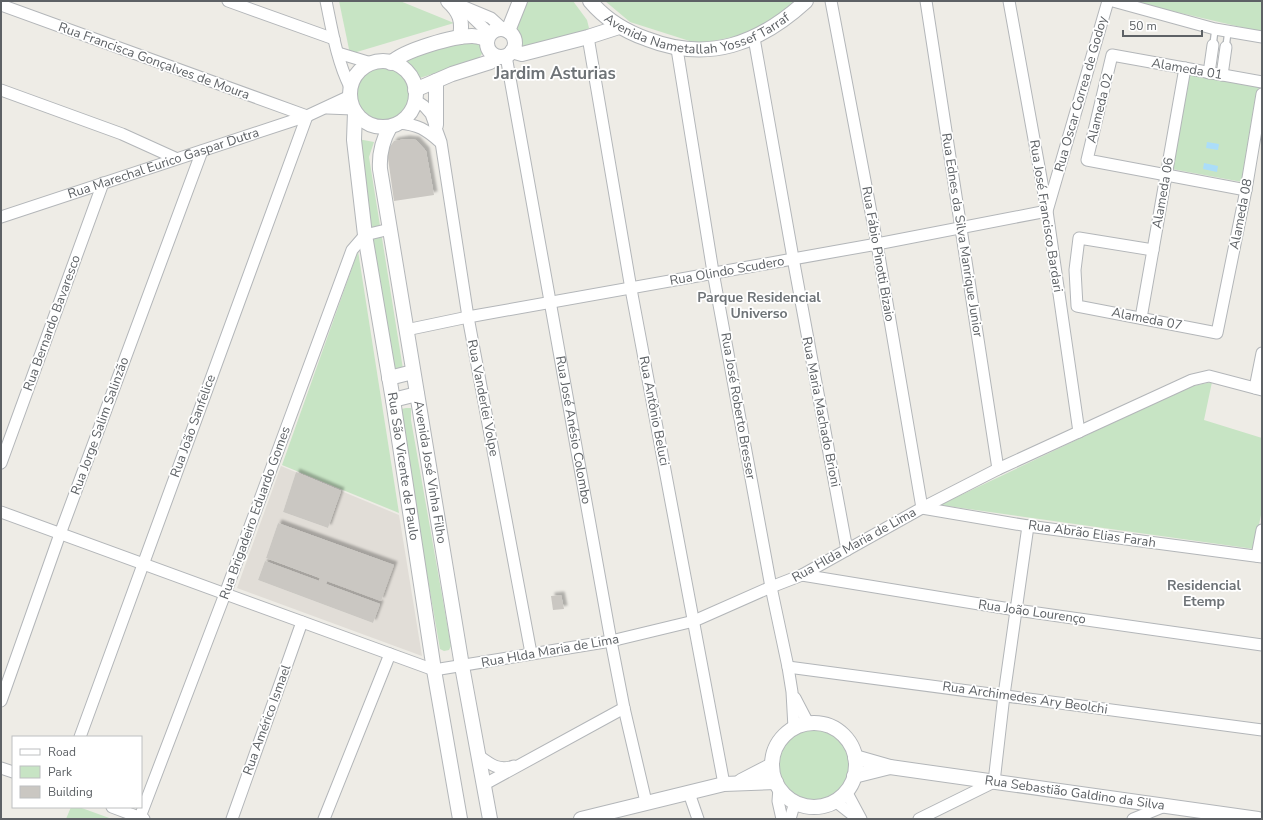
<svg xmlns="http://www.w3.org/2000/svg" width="1263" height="820" viewBox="0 0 1263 820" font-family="'Nunito Sans',sans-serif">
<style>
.education{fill:#e1ddd7;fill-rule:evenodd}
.green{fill:#c7e4c4}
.water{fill:#abddf9}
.building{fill:#cac7c2;filter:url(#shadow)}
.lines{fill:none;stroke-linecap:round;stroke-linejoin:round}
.service-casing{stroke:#b3b6b9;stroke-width:8}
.minor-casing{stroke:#b3b6b9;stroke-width:13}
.tertiary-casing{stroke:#b3b6b9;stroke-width:16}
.service{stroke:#fff;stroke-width:5.5}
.minor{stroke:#fff;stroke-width:11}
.tertiary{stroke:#fff;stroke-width:14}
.labels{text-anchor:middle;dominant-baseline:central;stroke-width:3.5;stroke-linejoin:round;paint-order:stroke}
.street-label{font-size:13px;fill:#5d6165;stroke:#fff}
.neighbourhood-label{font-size:14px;font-weight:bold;fill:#6e7377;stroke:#fff}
.district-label{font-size:17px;font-weight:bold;fill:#6e7377;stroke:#fff}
</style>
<defs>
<filter id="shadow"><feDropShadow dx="3.5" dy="-3.5" stdDeviation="1" flood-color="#0004"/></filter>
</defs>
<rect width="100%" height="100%" fill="#eeece6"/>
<!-- education -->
<path class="education" d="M281,466L399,515L422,656L237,588ZM296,472L341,491L328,528L283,512ZM278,523L394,565L327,581L326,584L380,604L373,623L258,580L265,561L319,581L320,578L266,558Z"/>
<!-- green -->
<g class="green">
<path d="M339,1H400L454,23L350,54Z"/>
<path d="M524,1H573L587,20L589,28L584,33L522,49L517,48L514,43Z"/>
<path d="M605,1H799L783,16L742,35L699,44L630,22Z"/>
<path d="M1127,1H1262V32L1142,4Z"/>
<path d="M472,39L483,44L485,50L478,59L417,79L410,67L402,60Z"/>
<circle cx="382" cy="94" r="27"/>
<path d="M1187,74L1259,87L1242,182L1172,169Z"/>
<path d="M358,139L374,142L369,157L403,369L393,371Z"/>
<path d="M358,251L399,513L282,465Z"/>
<path d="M1212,382L1204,420L1262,438V510L1254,549L940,505L1188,387Z"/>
<path d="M406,408H411V420L451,646L449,650L444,651L440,649L399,413L401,409Z"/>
<circle cx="815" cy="764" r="36"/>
<path d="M71,807H79L112,819H66Z"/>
</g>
<!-- water -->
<g class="water">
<path d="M1207,142L1219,144L1218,150L1206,148Z"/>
<path d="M1204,163L1218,166L1217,172L1203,169Z"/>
</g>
<!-- building -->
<g class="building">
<path d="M406,139L416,140L426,151L434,195L394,201L387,151L394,141Z"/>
<path d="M296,472L341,491L328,528L283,512Z"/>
<path d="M278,523L394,565L381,601L327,581L326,584L380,604L373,623L258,580L265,561L319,581L320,578L266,558Z"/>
<path d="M561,595L564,609L553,610L551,596Z"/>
</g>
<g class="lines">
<!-- service casing -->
<g class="service-casing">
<g id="service">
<path d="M1213,45L1215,29"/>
<path d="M1226,47L1228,31"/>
</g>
</g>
<!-- minor casing -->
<g class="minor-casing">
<g id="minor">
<path d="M228,1L334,39"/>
<path d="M326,1C332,30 337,61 350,87"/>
<path d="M450,1L491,18L503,29"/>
<path d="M831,1L877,244L922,508L1028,526L1262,557"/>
<path d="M926,1L998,469"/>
<path d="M1009,1L1047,211L1079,432"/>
<path d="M1113,1L1215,29L1262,37"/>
<path d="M1,5L307,116L80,737"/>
<path d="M464,9L490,34"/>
<path d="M588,37L631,289L724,784"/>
<path d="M754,38L793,258L847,550"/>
<path d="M677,49L713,272L771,587L788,667L792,692L794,728"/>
<path d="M338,53L371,63"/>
<path id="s1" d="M506,56L611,641L624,708L646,802"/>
<path d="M1209,73L1213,45"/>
<path d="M1222,75L1226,47"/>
<path d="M1,90L122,134L175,158"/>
<path d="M415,100L424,106L431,114L441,142L468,317L531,653"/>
<path d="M327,108L353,109"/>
<path d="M399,123C419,125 425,129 440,142"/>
<path d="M1246,190L1087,160L1112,55L1262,82"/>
<path id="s2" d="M1,217L307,116L350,96"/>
<path d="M1153,250L1079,238L1075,270L1077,306L1217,333L1246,190L1262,94"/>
<path d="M1141,318L1185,68"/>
<path d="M406,330L468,317L877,244L1047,211L1108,1"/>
<path d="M1255,388L1262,353"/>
<path d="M1,463L103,183"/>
<path d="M1,512L434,670L611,641L694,621L771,587L802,575L922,508L998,469L1192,380L1209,376L1262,390"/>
<path d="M1257,556L1262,530"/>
<path d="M802,575L1016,610L1262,645"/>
<path d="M788,667L1262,730"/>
<path d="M795,698L808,723"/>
<path d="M1,701L60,534L202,151"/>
<path d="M479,756C491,765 499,771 514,766"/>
<path d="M1,768L13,772"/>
<path d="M485,784L624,708"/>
<path d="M779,788L778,801L782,819"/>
<path d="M846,791L861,819"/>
<path d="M689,793L698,819"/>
<path d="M835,801L858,819"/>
<path d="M112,807L144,819"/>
<path d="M140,817L225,594L352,250L365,235L390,229"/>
<path d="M232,819L302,622"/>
<path d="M324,819L390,654"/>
<path d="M790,819L795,802"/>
<path d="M919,819L994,782L1004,695L1028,526"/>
<path d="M1133,819L1165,806"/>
</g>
</g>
<!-- tertiary casing -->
<g class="tertiary-casing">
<g id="tertiary">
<path d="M448,1C460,12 463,21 460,37"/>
<path id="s3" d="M590,1C606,20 624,31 647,39C708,63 759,44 806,1"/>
<circle cx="501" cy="43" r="14"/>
<path d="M508,31L520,1"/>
<path d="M512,51L522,54L588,37L619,27"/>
<circle cx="383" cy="94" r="33"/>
<path d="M391,63C404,50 454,36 472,36C477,36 483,38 487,39"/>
<path d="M436,81V125"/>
<path d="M415,90L452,74L490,62L498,57"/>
<path id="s4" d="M355,112L354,140L365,235L393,400L434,670L460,819"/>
<path id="s5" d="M390,127C382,141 379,153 380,169L462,666L490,819"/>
<path d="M389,378L413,372"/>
<path d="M393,400L417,394"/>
<circle cx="814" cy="765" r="42"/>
<path id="s6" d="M855,757L890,767L1258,819"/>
<path d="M854,776L890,767"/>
<path d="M741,781L772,765"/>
<path d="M581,819L724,784L776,782"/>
</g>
</g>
<!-- service -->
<use href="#service" class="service"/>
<!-- minor -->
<use href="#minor" class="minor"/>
<!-- tertiary -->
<use href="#tertiary" class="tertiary"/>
</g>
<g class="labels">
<!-- street labels -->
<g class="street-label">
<text stroke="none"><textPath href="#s3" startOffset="121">Avenida Nametallah Yossef Tarraf</textPath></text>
<text transform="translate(154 61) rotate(20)">Rua Francisca Gonçalves de Moura</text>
<text transform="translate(1187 69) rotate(10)">Alameda 01</text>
<text transform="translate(1081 94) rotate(-74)">Rua Oscar Correa de Godoy</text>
<text transform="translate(1100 108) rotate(-76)">Alameda 02</text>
<text stroke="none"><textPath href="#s2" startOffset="171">Rua Marechal Eurico Gaspar Dutra</textPath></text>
<text transform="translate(1163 193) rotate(-80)">Alameda 06</text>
<text transform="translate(1241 214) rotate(-79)">Alameda 08</text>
<text transform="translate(1046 216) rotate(81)">Rua José Francisco Bardari</text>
<text transform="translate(962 235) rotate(81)">Rua Ednes da Silva Manrique Junior</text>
<text transform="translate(878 254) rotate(80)">Rua Fábio Pinotti Bizaio</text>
<text transform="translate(727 271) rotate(-10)">Rua Olindo Scudero</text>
<text transform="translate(1147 319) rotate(11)">Alameda 07</text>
<text transform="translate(52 323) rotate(-70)">Rua Bernardo Bavaresco</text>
<text transform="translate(483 398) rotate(79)">Rua Vanderlei Volpe</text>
<text transform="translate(738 406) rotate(80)">Rua José Roberto Bresser</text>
<text transform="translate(654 411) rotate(79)">Rua Antônio Beluci</text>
<text transform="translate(821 412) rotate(79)">Rua Maria Machado Brioni</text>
<text transform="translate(100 426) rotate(-70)">Rua Jorge Salim Salinzão</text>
<text transform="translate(193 426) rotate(-70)">Rua João Sanfelice</text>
<text stroke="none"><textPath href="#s1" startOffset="380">Rua José Anésio Colombo</textPath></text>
<text stroke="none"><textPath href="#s4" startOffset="358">Rua São Vicente de Paulo</textPath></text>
<text stroke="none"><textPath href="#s5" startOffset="351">Avenida José Vinha Filho</textPath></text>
<text transform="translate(255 513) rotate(-70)">Rua Brigadeiro Eduardo Gomes</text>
<text transform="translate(1092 534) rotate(8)">Rua Abrão Elias Farah</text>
<text transform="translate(854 545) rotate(-29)">Rua Hlda Maria de Lima</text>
<text transform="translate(1032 612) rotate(8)">Rua João Lourenço</text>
<text transform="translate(550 651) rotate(-10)">Rua Hlda Maria de Lima</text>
<text transform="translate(1025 698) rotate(8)">Rua Archimedes Ary Beolchi</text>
<text transform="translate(267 720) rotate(-70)">Rua Américo Ismael</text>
<text stroke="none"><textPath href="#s6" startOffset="223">Rua Sebastião Galdino da Silva</textPath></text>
</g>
<!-- neighbourhood labels -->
<g class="neighbourhood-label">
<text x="759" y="297">Parque Residencial<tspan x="759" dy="16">Universo</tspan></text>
<text x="1204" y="585">Residencial<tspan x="1204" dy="16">Etemp</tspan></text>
</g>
<!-- district labels -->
<g class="district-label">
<text x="555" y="73">Jardim Asturias</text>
</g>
</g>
<!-- border -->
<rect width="1263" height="820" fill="none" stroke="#5d6165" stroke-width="4"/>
<!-- legend -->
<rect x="12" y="736" width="130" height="72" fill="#ffffff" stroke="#bec0c1"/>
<rect x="20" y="749" width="20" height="6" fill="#ffffff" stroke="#bec0c1"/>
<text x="48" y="756" font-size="12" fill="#5d6165">Road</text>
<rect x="20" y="766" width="20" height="12" fill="#c7e4c4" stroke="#bec0c1"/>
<text x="48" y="776" font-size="12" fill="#5d6165">Park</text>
<rect x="20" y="786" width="20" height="12" fill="#cac7c2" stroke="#bec0c1"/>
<text x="48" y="796" font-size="12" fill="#5d6165">Building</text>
<!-- scale -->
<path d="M1123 30v6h79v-6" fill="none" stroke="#5d6165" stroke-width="2"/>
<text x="1129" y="30" font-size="12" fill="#5d6165" stroke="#ffffff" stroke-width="3" paint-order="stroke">50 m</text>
</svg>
